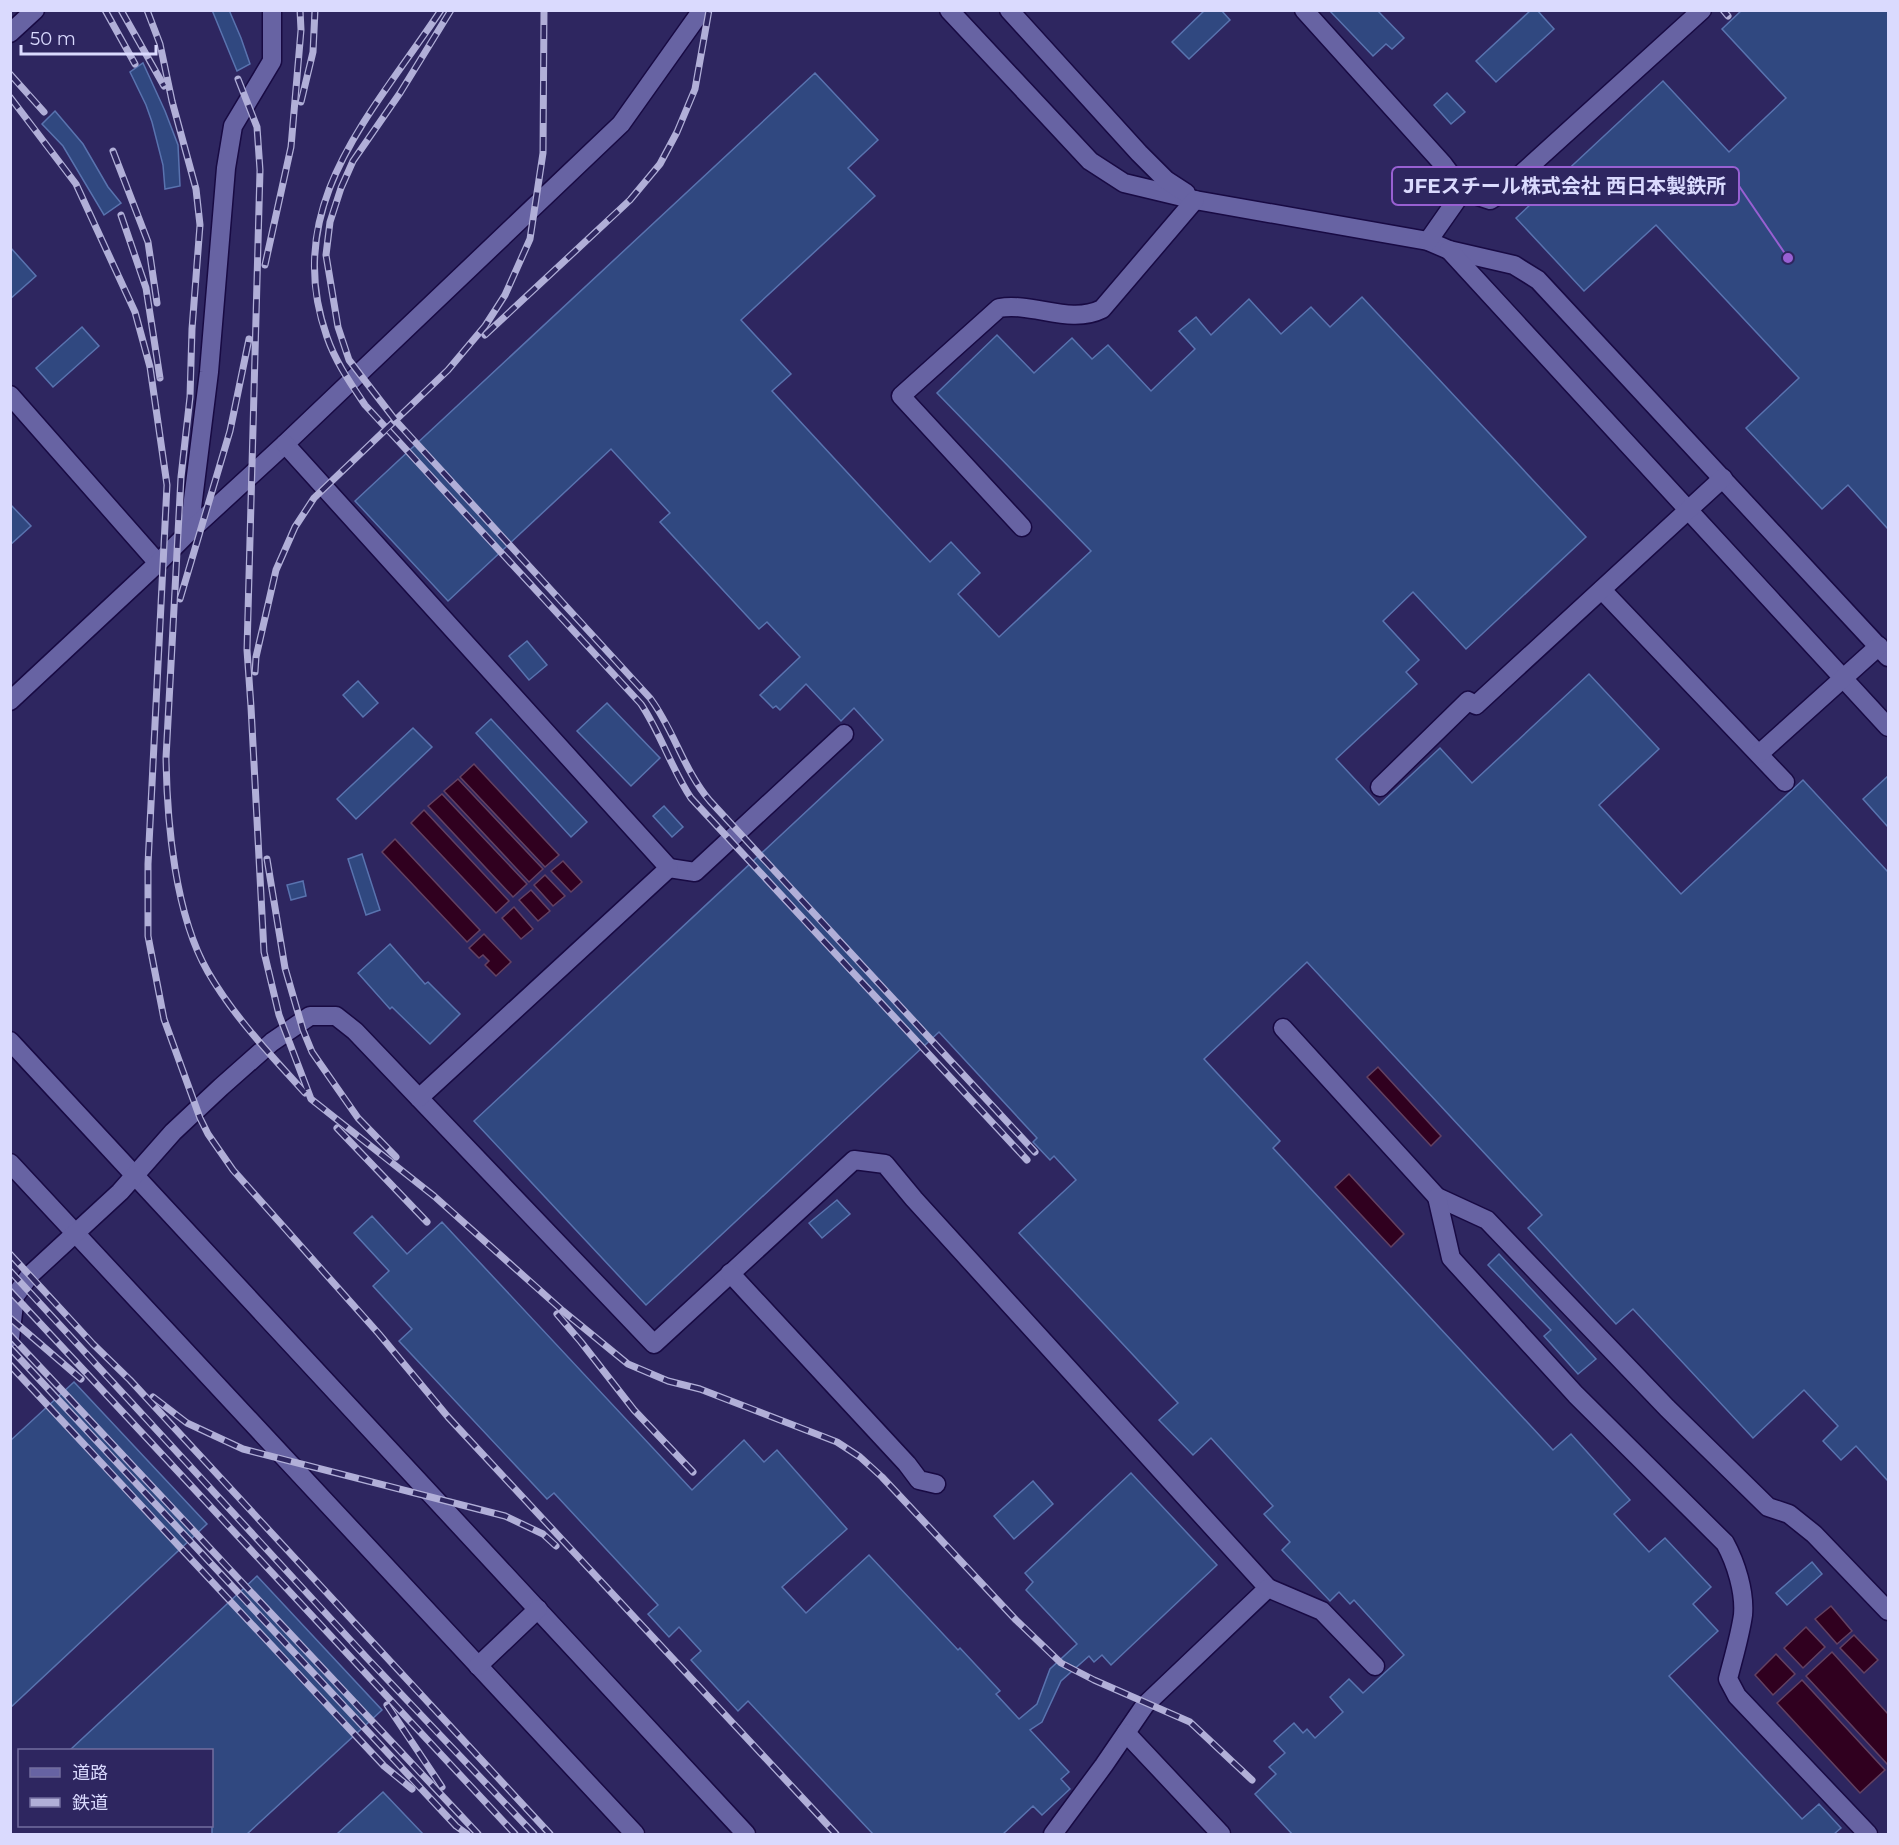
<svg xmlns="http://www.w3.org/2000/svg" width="1899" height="1845" viewBox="0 0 1899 1845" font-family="Montserrat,'Noto Sans JP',sans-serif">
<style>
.water{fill:#30001f;stroke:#634162;stroke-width:1.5}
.building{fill:#304880;stroke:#5973af;stroke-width:1.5}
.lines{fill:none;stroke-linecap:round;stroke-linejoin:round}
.minor-casing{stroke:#180a43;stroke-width:21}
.minor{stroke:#6763a3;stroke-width:18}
.rail-casing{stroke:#b1afd8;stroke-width:7}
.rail{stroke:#2e2660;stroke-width:4.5;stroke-dasharray:14;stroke-linecap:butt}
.leader{fill:none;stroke:#9860d2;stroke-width:2}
.callout-dot{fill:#9860d2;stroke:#2e2660;stroke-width:2}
.callout{fill:#2e2660;stroke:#9860d2;stroke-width:2}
.callout-label{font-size:20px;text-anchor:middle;font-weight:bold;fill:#dadafe}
</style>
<rect width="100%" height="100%" fill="#2e2660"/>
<!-- water -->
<g class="water">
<path d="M474,764L559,855L545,867L460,777Z"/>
<path d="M458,779L543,869L529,882L444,791Z"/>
<path d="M442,794L527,884L513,897L428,806Z"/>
<path d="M424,810L509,901L496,913L411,823Z"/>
<path d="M395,839L480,930L467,942L382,852Z"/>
<path d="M563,861L582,882L571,892L551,871Z"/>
<path d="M545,875L565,896L553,906L534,885Z"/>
<path d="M531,890L550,911L538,921L519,900Z"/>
<path d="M514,907L533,929L521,939L502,918Z"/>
<path d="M484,934L511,962L496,976L485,965L489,961L483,955L479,958L469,948Z"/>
<path d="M1378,1067L1441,1136L1431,1146L1367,1077Z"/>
<path d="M1349,1174L1404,1234L1391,1247L1335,1187Z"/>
<path d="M1831,1606L1852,1631L1837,1644L1815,1619Z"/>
<path d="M1806,1627L1825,1647L1803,1668L1784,1648Z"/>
<path d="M1854,1635L1878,1660L1864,1673L1840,1648Z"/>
<path d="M1832,1652L1888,1714V1765L1806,1676Z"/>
<path d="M1776,1654L1795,1674L1773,1695L1755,1675Z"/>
<path d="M1802,1680L1885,1770L1860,1793L1777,1703Z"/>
</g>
<!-- building -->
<g class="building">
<path d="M212,10H229L241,38L250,64L237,71Z"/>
<path d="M1205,10H1221L1230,20L1189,59L1172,42Z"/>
<path d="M1329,10H1377L1404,38L1392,49L1386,44L1373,56Z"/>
<path d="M1531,10H1537L1554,29L1496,82L1476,61Z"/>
<path d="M1742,10H1888V529L1848,485L1822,509L1746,428L1799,378L1656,225L1584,291L1516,218L1663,81L1729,152L1786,98L1722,29Z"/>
<path d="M143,63L165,111L178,145L180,186L165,189L163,165L152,122L146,105L130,72Z"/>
<path d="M815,73L878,140L848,168L875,196L741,320L791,374L772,391L930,562L951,542L980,573L958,594L999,637L1091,551L937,393L997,335L1034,373L1072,338L1092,359L1108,345L1151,391L1195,349L1179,331L1196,317L1211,335L1249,299L1281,334L1311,307L1330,327L1362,297L1586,537L1466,649L1413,592L1383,621L1419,660L1406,672L1417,684L1336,759L1379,805L1440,748L1472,783L1589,674L1659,749L1599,805L1681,894L1803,780L1888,872V1481L1856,1446L1841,1460L1823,1441L1838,1426L1804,1390L1753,1438L1633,1309L1616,1324L1528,1228L1542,1215L1307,962L1204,1059L1280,1141L1273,1148L1553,1450L1571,1434L1630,1500L1614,1514L1649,1552L1665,1538L1711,1587L1693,1604L1718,1631L1669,1676L1802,1819L1819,1804L1841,1828L1834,1834H1292L1255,1794L1276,1774L1269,1767L1285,1753L1274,1741L1294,1723L1303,1733L1307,1729L1315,1738L1343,1712L1330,1697L1349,1679L1363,1693L1404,1655L1354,1600L1350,1604L1339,1592L1330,1601L1282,1550L1290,1542L1264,1514L1273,1506L1211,1438L1193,1455L1159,1420L1178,1403L1019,1233L1076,1180L1054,1156L1050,1160L1033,1142L1037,1138L939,1032L646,1305L474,1121L883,740L854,708L841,721L806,684L780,710L776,706L773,708L760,695L800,657L767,622L759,629L660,522L670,513L611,449L448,601L355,501Z"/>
<path d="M1447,93L1465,112L1451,124L1434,105Z"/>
<path d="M55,111L83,144L108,187L121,203L104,215L63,146L42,124Z"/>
<path d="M10,247L36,276L10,299Z"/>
<path d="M82,327L99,346L53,387L36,368Z"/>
<path d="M10,504L31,526L10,545Z"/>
<path d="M527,641L547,665L529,680L509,656Z"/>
<path d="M358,681L378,703L363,717L343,695Z"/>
<path d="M607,703L660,758L631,786L577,731Z"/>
<path d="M491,719L587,822L571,837L476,733Z"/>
<path d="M413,728L432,747L356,819L337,799Z"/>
<path d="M1888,776V827L1863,799Z"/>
<path d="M664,806L683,827L672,837L653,816Z"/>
<path d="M362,854L380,910L366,915L348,859Z"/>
<path d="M303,881L306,896L291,900L287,885Z"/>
<path d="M390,944L425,984L428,982L460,1014L430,1044L392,1007L390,1009L358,973Z"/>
<path d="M837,1200L850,1214L822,1238L809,1223Z"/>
<path d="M372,1216L407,1254L442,1222L692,1490L744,1440L764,1462L777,1450L847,1529L782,1587L806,1613L869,1555L958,1650L960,1648L1000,1691L996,1694L1019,1719L1037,1704L1050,1669L1077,1644L1026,1590L1033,1582L1025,1573L1131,1473L1217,1565L1111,1665L1102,1655L1094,1662L1089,1656L1061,1681L1042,1722L1030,1730L1069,1772L1061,1779L1070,1789L1042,1815L1033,1806L1003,1834H873L748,1701L738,1711L691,1660L701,1651L679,1627L669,1637L648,1614L658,1605L554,1493L547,1499L399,1341L412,1329L373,1286L389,1271L354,1233Z"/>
<path d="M1499,1254L1596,1359L1578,1374L1544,1336L1551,1330L1488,1265Z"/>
<path d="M74,1382L207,1524L10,1708V1441Z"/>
<path d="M1033,1481L1053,1504L1014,1539L994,1516Z"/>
<path d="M1812,1562L1822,1574L1787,1605L1776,1593Z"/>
<path d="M257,1576L382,1710L247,1834H212V1750H70Z"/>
<path d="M383,1792L423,1834H337Z"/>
</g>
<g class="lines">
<!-- minor casing -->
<g class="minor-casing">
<g id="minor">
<path d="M949,10L1090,161L1124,183L1195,200L1428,241L1449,250L1514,265L1538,280L1888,657"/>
<path d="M1009,10L1139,153L1166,180L1186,193"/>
<path d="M1304,10L1443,164L1463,191L1428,241"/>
<path d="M10,33L35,10"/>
<path d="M1463,191L1490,200L1498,195L1702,10"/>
<path d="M1449,250L1888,727"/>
<path d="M10,395L158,563"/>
<path d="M1022,527L901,396L999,308C1033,302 1070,325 1102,309L1195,200"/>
<path d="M189,532L209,372L226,168L233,126L272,61V10"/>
<path d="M1602,590L1785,782"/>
<path d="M10,701L158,563L189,532L285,444L621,124L702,10"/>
<path d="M1759,754L1879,646"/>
<path d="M1380,787L1468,701L1476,705L1723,478"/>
<path d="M669,868L695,872L844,734"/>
<path d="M1283,1028L1437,1197L1487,1220L1667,1408L1768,1507L1789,1514L1814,1534L1888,1611"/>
<path d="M10,1041L746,1834"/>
<path d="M419,1098L654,1344L854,1160L885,1164L914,1199L1268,1588L1145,1705L1104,1765L1053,1834"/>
<path d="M10,1163L635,1834"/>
<path d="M1437,1197L1451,1258L1576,1395L1725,1543C1736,1563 1745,1592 1743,1615C1740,1636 1733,1659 1728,1679L1737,1696L1868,1834"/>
<path d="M730,1273L907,1464L919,1480L936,1484"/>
<path d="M10,1338L15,1296L30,1275L120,1192L173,1132L221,1087L272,1042L310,1016H336L355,1031L419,1098L669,868L285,444"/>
<path d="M1268,1588L1322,1611L1375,1666"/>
<path d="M478,1666L538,1609"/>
<path d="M1126,1733L1221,1834"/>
</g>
</g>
<!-- minor -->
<use href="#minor" class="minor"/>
<!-- rail casing -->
<g class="rail-casing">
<g id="rail">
<path d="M105,10L135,64"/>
<path d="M121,10L164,86"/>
<path d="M147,10L160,44L172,101L196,189L200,225L192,329L190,397L181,477L166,758C167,823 175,915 208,972C234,1017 270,1054 305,1093"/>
<path d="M441,10C373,113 280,205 327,337C335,361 351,384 365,405L641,704C661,734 671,768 691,798L1027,1160"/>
<path d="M451,10L400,93L353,161L341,188L330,222L326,255L338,327L349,360L396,421L650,698C674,730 684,771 710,801L1035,1152"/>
<path d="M1723,10L1728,16"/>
<path d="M10,74L44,112"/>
<path d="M238,79L257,127L260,170L247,650L251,707L264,952L279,1015L311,1099L434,1196L563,1311L628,1364L668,1381L700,1389L837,1442L860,1457L882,1477L1016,1620L1061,1663L1094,1680L1190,1722L1252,1780"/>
<path d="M10,97L76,184L135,312L150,367L167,485L148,864V936L164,1019L200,1118L208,1134L233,1170L379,1334L448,1417L836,1834"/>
<path d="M301,102L313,52L315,10"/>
<path d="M113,151L148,242L157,303"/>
<path d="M121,215L146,288L160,378"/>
<path d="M265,265L291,147L301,30L300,10"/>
<path d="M485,335L630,200L660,164L677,132L695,89L709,10"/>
<path d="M180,599L230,431L249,339"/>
<path d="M255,672L256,657L276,570L295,527L314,498L448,370L485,326L505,295L530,239L543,153L544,10"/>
<path d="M267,859L285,968L303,1030L312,1052L358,1118L396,1157"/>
<path d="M337,1128L427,1222"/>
<path d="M10,1254L93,1344L130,1380L550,1834"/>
<path d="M10,1271L366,1657L534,1834"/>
<path d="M10,1291L515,1834"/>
<path d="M557,1314L581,1342L634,1410L693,1472"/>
<path d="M10,1318L81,1379"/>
<path d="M10,1335L478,1834"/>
<path d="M10,1348L456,1826L467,1834"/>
<path d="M10,1365L384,1766L412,1789"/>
<path d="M153,1397L187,1423L243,1449L505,1516L543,1534L556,1546"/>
<path d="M387,1705L442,1787"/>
</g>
</g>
<!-- rail -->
<use href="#rail" class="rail"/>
</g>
<!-- callouts -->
<path class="leader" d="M1788 258L1739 186"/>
<circle class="callout-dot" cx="1788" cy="258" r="6"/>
<rect class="callout" x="1392" y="167" width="347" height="38" rx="6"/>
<g class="callout-label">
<text x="1565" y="193">JFEスチール株式会社 西日本製鉄所</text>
</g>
<!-- border -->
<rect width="1899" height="1845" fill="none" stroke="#dadafe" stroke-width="24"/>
<!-- legend -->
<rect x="18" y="1749" width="195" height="78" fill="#2e2660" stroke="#736e9f" stroke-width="1.5"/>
<rect x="30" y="1768" width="30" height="9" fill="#6763a3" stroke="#736e9f" stroke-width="1.5"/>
<text x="72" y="1779" font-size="18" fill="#dadafe">道路</text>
<rect x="30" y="1798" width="30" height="9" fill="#b1afd8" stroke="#736e9f" stroke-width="1.5"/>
<text x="72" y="1809" font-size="18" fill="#dadafe">鉄道</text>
<!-- scale -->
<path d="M21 45v9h135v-9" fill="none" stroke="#dadafe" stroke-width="3"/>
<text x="30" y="45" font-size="18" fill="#dadafe" stroke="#2e2660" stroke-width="4.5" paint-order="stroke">50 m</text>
</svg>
